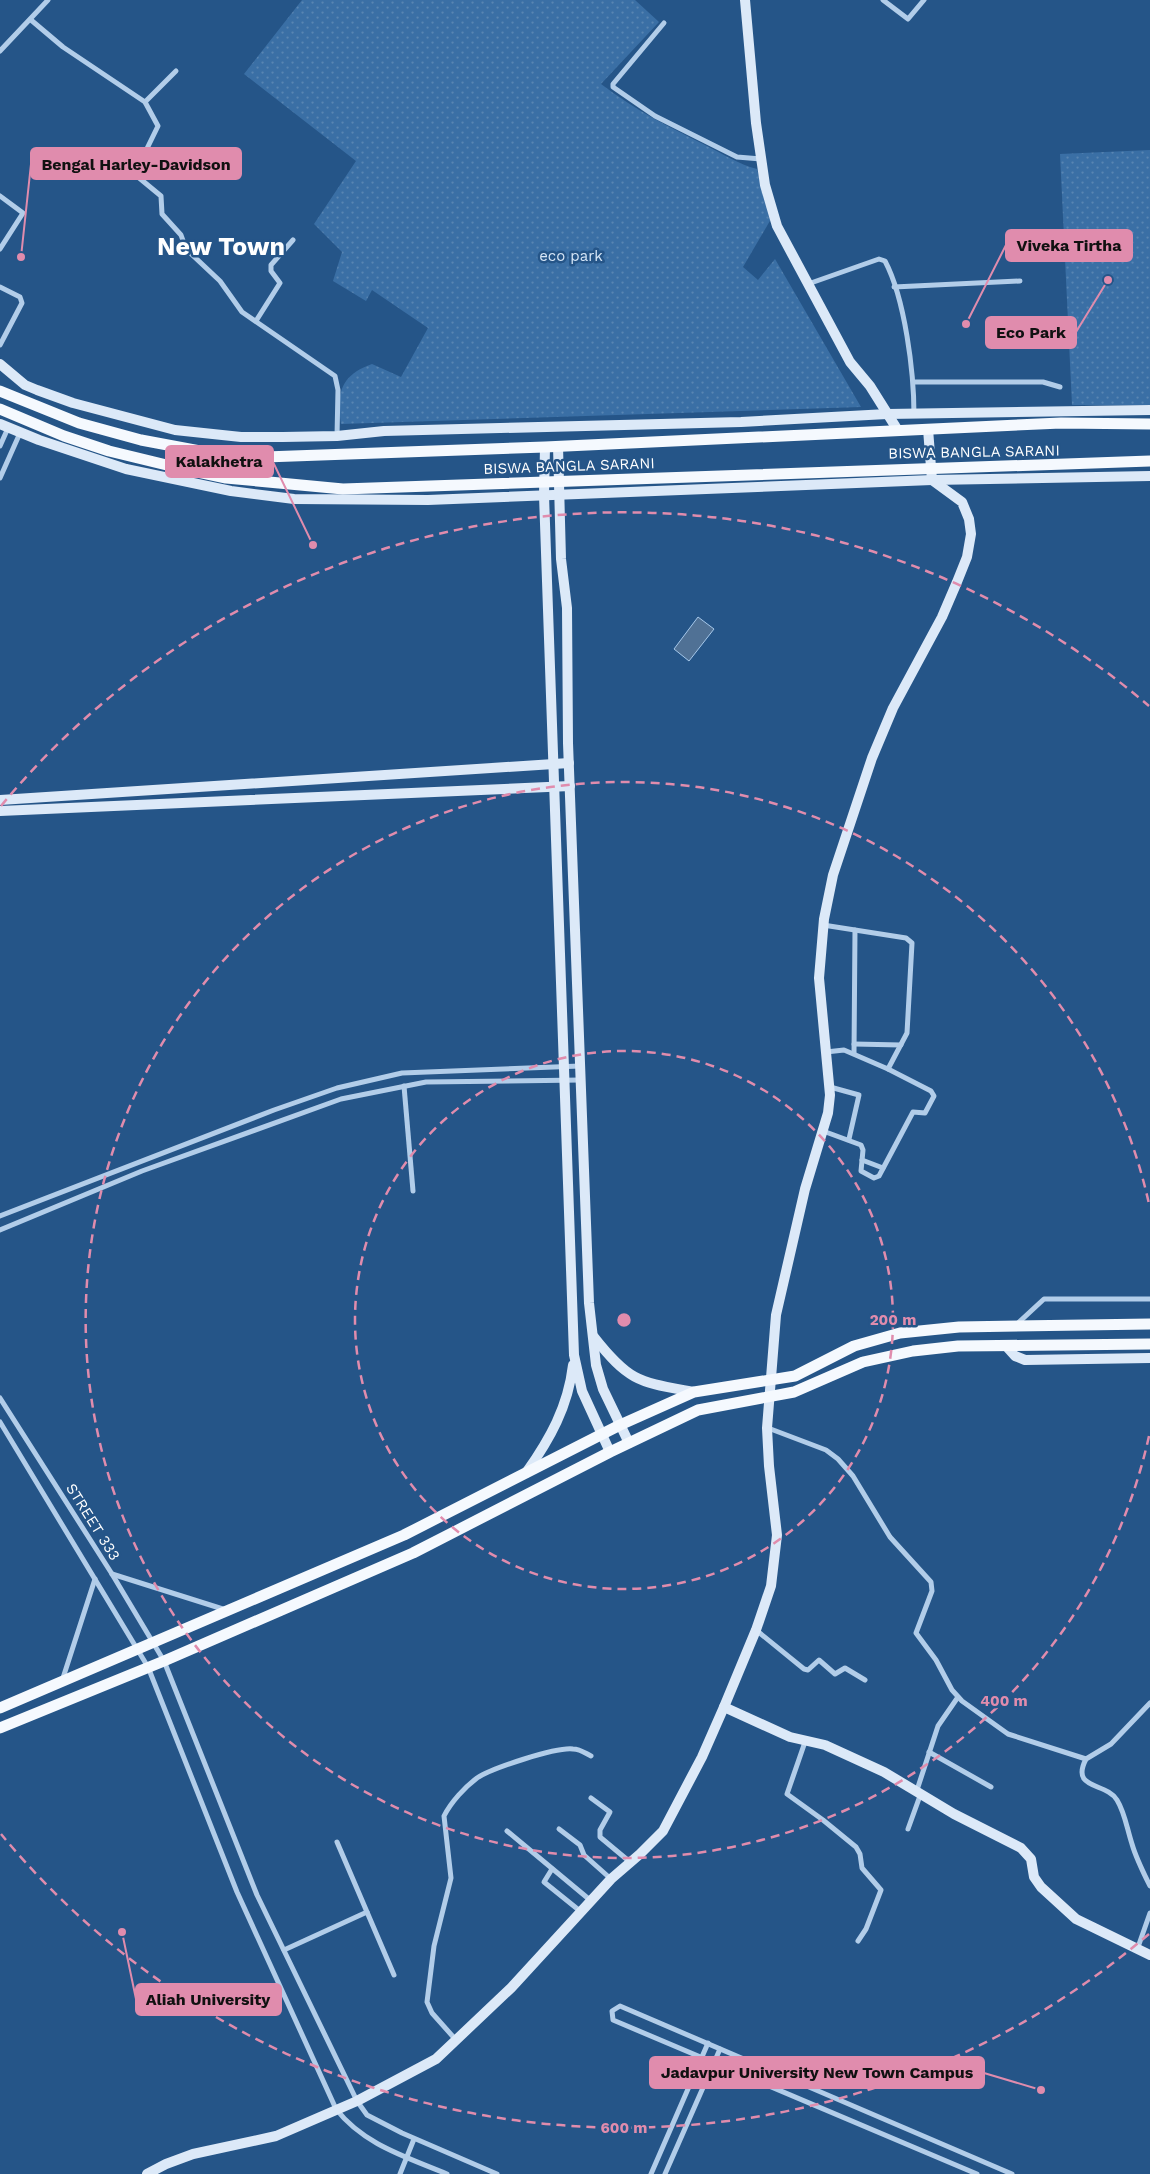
<svg xmlns="http://www.w3.org/2000/svg" width="1150" height="2174" viewBox="0 0 1150 2174" font-family="'Work Sans',sans-serif">
<style>
.park{fill:url(#park-dots)}
.water{fill:#507195;stroke:#a6c8ea}
.lines{fill:none;stroke-linecap:round;stroke-linejoin:round}
.street{stroke:#b2cde9;stroke-width:5}
.secondary{stroke:#dce9f8;stroke-width:10}
.primary{stroke:#f5f9fe;stroke-width:11}
.ring{fill:none;stroke:#e08cad;stroke-width:2.5;stroke-dasharray:9 6}
.labels{text-anchor:middle;dominant-baseline:central;stroke-width:5;stroke-linejoin:round;paint-order:stroke}
.park-label{font-size:15px;fill:#d6e6f7;stroke:#255588}
.street-label{font-size:15px;fill:#fff;stroke:#255588}
.town-label{font-size:25px;font-weight:bold;fill:#fff;stroke:#255588}
.centre{fill:#e08cad;stroke:#255588;stroke-width:2.5}
.ring-label{font-size:15px;text-anchor:middle;font-weight:bold;fill:#e08cad;stroke:#255588;stroke-width:5;stroke-linejoin:round;paint-order:stroke}
.leader{fill:none;stroke:#e08cad;stroke-width:2}
.callout-dot{fill:#e08cad;stroke:#255588;stroke-width:2}
.callout{fill:#e08cad;stroke:#e08cad;stroke-width:2}
.callout-label{font-size:16px;text-anchor:middle;font-weight:bold;fill:#111}
</style>
<defs>
<pattern id="park-dots" width="8" height="8" patternUnits="userSpaceOnUse" patternTransform="scale(1.25)"><rect width="8" height="8" fill="#3a6fa5"/><path d="M2 2h.1M6 6h.1" fill="none" stroke="#5885b2" stroke-width="1.8" stroke-linecap="round"/></pattern>
</defs>
<rect width="100%" height="100%" fill="#255588"/>
<!-- park -->
<g class="park">
<path d="M302,0H635L659,22L601,84C635,110 667,126 705,145C723,154 738,164 757,169L771,219L743,267L758,280L775,259L861,407L341,424C336,393 341,375 372,364L401,377L428,328L372,290L366,301L333,281L342,252L314,224L356,161L244,74Z"/>
<path d="M1150,150V405H1072L1060,154Z"/>
</g>
<!-- water -->
<path class="water" d="M698,617L714,629L689,661L674,649Z"/>
<g class="lines">
<!-- street -->
<g class="street">
<path d="M883,0L908,19L924,0"/>
<path d="M31,20L63,47L145,102L158,126L137,169L138,177L161,196L162,214L181,235L186,249L220,281L242,312L335,376L338,390L337,436"/>
<path d="M664,23L613,84V87L655,116L737,157L761,159"/>
<path d="M0,51L48,0"/>
<path d="M145,102L176,71"/>
<path d="M0,196L23,213L0,249"/>
<path d="M808,284L879,259L885,261C905,299 914,372 914,415"/>
<path d="M0,287L20,297L22,303L0,345"/>
<path d="M894,287L1020,281"/>
<path d="M256,321L280,283L271,271V265L293,240"/>
<path d="M914,382H1043L1060,387"/>
<path d="M0,446L8,428"/>
<path d="M0,478L20,433"/>
<path d="M823,925L906,938L912,943L907,1033L888,1069L844,1050L826,1052"/>
<path d="M854,1044L901,1045"/>
<path d="M854,1053L855,930"/>
<path d="M404,1086L413,1191"/>
<path d="M830,1087L859,1095L849,1139"/>
<path d="M823,1131L861,1145L863,1150L861,1171L874,1178L879,1176L913,1112L925,1113L934,1096L931,1091L888,1069"/>
<path d="M862,1160L883,1168"/>
<path d="M0,1216L274,1110L337,1088L402,1073L580,1066"/>
<path d="M0,1230L142,1171L341,1099L426,1082L581,1080"/>
<path d="M1016,1325L1044,1299H1150"/>
<path d="M0,1398L112,1574L164,1661L257,1895L357,2101L367,2115L402,2133L497,2174"/>
<path d="M0,1422L148,1667L237,1892L336,2109C364,2145 407,2157 447,2174"/>
<path d="M768,1428L826,1450L838,1459L853,1476L890,1537L931,1582L932,1591L916,1633L936,1660L952,1690L962,1701L1008,1734L1086,1759"/>
<path d="M112,1574L226,1610"/>
<path d="M756,1630L804,1669L808,1670L819,1660L835,1674L845,1668L865,1680"/>
<path d="M62,1681L95,1579"/>
<path d="M1150,1703L1111,1744L1086,1759C1070,1790 1106,1782 1117,1800C1125,1813 1127,1829 1132,1844C1136,1858 1143,1872 1150,1886"/>
<path d="M805,1742L787,1794L823,1820L856,1847L860,1854L862,1868L881,1890L866,1929L858,1941"/>
<path d="M929,1752L991,1787"/>
<path d="M917,1790L938,1726L958,1697"/>
<path d="M591,1798L610,1812L600,1830V1837L630,1862"/>
<path d="M559,1829L580,1845L584,1855L611,1879"/>
<path d="M908,1829L921,1793"/>
<path d="M507,1831L590,1900"/>
<path d="M337,1842L394,1975"/>
<path d="M552,1869L544,1882L580,1911"/>
<path d="M284,1950L367,1912"/>
<path d="M1137,1950L1150,1913"/>
<path d="M456,2040L432,2013L427,2002L434,1946L451,1878L444,1816C451,1802 465,1787 477,1778C492,1768 556,1747 573,1749C580,1749 585,1753 591,1756"/>
<path d="M400,2174L414,2139"/>
<path d="M651,2174L708,2043"/>
<path d="M665,2174L720,2049"/>
<path d="M977,2174L613,2020L612,2011L620,2006L1012,2174"/>
</g>
<!-- secondary -->
<g class="secondary">
<path d="M745,0L756,123L765,185L777,226L850,362L870,386L897,429"/>
<path d="M0,364L25,385L37,390L73,403L175,430L241,437H283L337,436L384,431L741,422L887,414L1150,410"/>
<path d="M0,424L39,440L126,469L231,491L294,499L428,500L932,480L1150,476"/>
<path d="M558,446L561,559L567,608L568,743L589,1303L596,1365L603,1389L629,1443"/>
<path d="M545,447L544,495L574,1355L582,1391L610,1452"/>
<path d="M0,800L569,763"/>
<path d="M0,811L570,786"/>
<path d="M594,1337C630,1383 640,1382 694,1392"/>
<path d="M1006,1346L1015,1356L1025,1360L1150,1358"/>
<path d="M526,1473C550,1439 568,1407 573,1365"/>
<path d="M724,1707L790,1737L825,1745L884,1772L954,1814L1021,1848L1031,1859L1034,1877L1041,1887L1076,1919L1150,1955"/>
<path d="M147,2174L166,2164L193,2154L276,2136L357,2101L436,2059L511,1988L611,1879L640,1854L663,1831L702,1757L724,1707L756,1630L771,1586L777,1535L769,1466L767,1428L776,1315L805,1189L828,1113L830,1095L819,978L824,919L833,875L872,758L893,708L942,617L957,582L967,557L971,534L969,519L962,502L932,480L928,429"/>
</g>
<!-- primary -->
<g class="primary">
<path d="M0,391L79,423L141,440L216,454L265,457L545,447L1061,423L1150,424"/>
<path d="M0,409L64,436L109,451L179,468L226,478L343,489L1150,461"/>
<path d="M0,1708L404,1535L620,1425L694,1392L795,1376L854,1346L900,1333L959,1327L1150,1324"/>
<path d="M0,1728L164,1661L413,1553L610,1452L698,1410L794,1392L863,1362L913,1351L958,1346L1150,1344"/>
</g>
</g>
<!-- distance rings -->
<g class="ring">
<circle cx="624" cy="1320" r="269"/>
<path d="M1149 1436A538 538 0 1 1 1149 1204"/>
<path d="M1149 1934A808 808 0 0 1 1 1834M1 806A808 808 0 0 1 1149 706"/>
</g>
<g class="labels">
<!-- park labels -->
<g class="park-label">
<text x="571" y="256">eco park</text>
</g>
<!-- street labels -->
<g class="street-label">
<text transform="translate(974 452) rotate(-1)">BISWA BANGLA SARANI</text>
<text transform="translate(569 466) rotate(-2)">BISWA BANGLA SARANI</text>
<text transform="translate(93 1522) rotate(58)">STREET 333</text>
</g>
<!-- town labels -->
<g class="town-label">
<text x="221" y="246">New Town</text>
</g>
</g>
<circle cx="624" cy="1320" r="8" class="centre"/>
<g class="ring-label">
<text x="893" y="1325">200 m</text>
<text x="1004" y="1706">400 m</text>
<text x="624" y="2133">600 m</text>
</g>
<!-- callouts -->
<path class="leader" d="M21 257L31 164M966 324L1006 245M1108 280L1076 332M313 545L273 462M122 1932L136 1999M1041 2090L984 2073"/>
<g class="callout-dot">
<circle cx="21" cy="257" r="5"/>
<circle cx="966" cy="324" r="5"/>
<circle cx="1108" cy="280" r="5"/>
<circle cx="313" cy="545" r="5"/>
<circle cx="122" cy="1932" r="5"/>
<circle cx="1041" cy="2090" r="5"/>
</g>
<g class="callout">
<rect x="31" y="148" width="210" height="31" rx="5"/>
<rect x="1006" y="230" width="126" height="31" rx="5"/>
<rect x="986" y="317" width="90" height="31" rx="5"/>
<rect x="166" y="446" width="107" height="31" rx="5"/>
<rect x="136" y="1984" width="145" height="31" rx="5"/>
<rect x="650" y="2057" width="334" height="31" rx="5"/>
</g>
<g class="callout-label">
<text x="136" y="170">Bengal Harley-Davidson</text>
<text x="1069" y="251">Viveka Tirtha</text>
<text x="1031" y="338">Eco Park</text>
<text x="219" y="467">Kalakhetra</text>
<text x="208" y="2005">Aliah University</text>
<text x="817" y="2078">Jadavpur University New Town Campus</text>
</g>
</svg>
